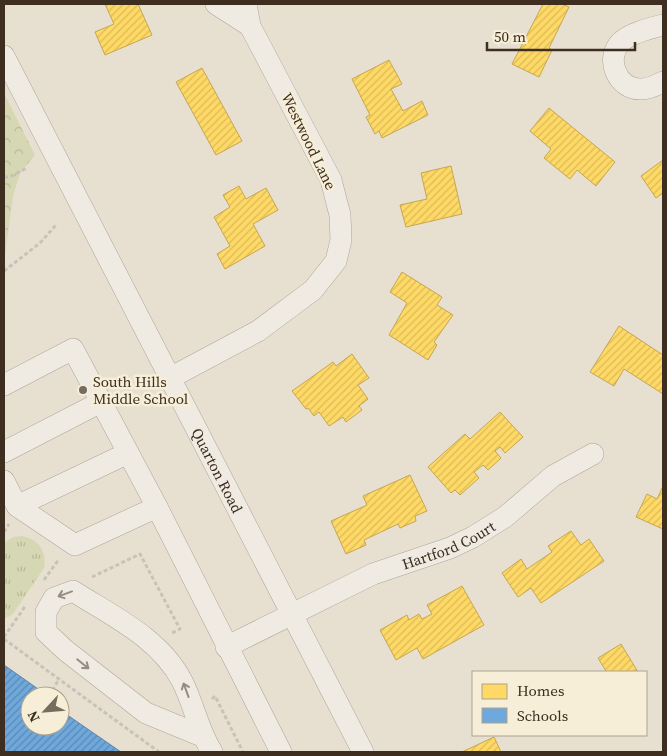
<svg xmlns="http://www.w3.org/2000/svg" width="667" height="756" viewBox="0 0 667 756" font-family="'Source Serif 4',serif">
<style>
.grass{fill:url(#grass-tufts)}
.forest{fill:url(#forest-crowns)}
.homes{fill:url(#homes-hatch);stroke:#c5a651}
.schools{fill:url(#schools-hatch);stroke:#6083a4}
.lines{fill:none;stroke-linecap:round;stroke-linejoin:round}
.minor-casing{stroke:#ada599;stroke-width:22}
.path{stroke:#c8c2b9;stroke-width:3;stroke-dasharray:4 2.5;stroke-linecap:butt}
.minor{stroke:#efebe3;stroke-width:21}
.oneway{stroke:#968c82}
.poi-dot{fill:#786c5e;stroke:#f7eed8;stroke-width:2}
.labels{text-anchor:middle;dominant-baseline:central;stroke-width:5;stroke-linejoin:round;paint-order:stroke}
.street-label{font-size:15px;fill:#3d2e20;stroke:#f7eed8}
.poi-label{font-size:15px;fill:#3d2e20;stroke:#f7eed8;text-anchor:start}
</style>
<defs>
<pattern id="grass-tufts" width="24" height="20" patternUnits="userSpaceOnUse" patternTransform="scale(1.25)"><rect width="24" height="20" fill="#d6d7b3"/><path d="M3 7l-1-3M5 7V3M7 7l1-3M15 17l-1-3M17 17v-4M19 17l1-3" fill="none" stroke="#b9b99a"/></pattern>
<pattern id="forest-crowns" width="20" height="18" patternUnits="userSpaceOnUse" patternTransform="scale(1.25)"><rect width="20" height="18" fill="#d6d7b3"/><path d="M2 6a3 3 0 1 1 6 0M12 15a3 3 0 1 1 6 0" fill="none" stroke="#b9b99a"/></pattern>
<pattern id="homes-hatch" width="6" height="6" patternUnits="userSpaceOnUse" patternTransform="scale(1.25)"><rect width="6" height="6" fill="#ffd966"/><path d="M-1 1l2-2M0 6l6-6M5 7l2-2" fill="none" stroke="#dbbb58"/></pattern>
<pattern id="schools-hatch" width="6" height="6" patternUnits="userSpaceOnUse" patternTransform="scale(1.25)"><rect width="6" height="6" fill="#6fa8dc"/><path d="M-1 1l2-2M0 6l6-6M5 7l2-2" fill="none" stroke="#5c89b2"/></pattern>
</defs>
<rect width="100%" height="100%" fill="#e7e0d1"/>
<!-- grass -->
<path class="grass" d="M22,536C39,539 47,552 44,568L13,614L4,619V543L13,537Z"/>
<!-- forest -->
<path class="forest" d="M4,93L35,155L20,173L13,196L4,261Z"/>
<!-- homes -->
<g class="homes">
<path d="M105,4H138L152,35L105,55L95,32L114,24Z"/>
<path d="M543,4H562L569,7L549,48L552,50L539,77L512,64Z"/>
<path d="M389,60L402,84L391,89L403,111L422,101L428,115L382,138L379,131L375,134L366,117L370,115L352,79Z"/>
<path d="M202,68L242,141L216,155L176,82Z"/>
<path d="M549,108L615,162L596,186L577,170L570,179L544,158L551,149L530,131Z"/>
<path d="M663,160V193L656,198L641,176Z"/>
<path d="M451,166L462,214L406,227L400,205L427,199L421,173Z"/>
<path d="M239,186L246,199L266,188L278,210L253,224L265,246L225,269L217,254L230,246L214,217L230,207L223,195Z"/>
<path d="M402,272L442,297L437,305L453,315L434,342L437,345L428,360L389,335L407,303L390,292Z"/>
<path d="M619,326L663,355V394L624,369L614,386L590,372Z"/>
<path d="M352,354L369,378L358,385L368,399L359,406L362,410L346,422L343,417L329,426L319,412L314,416L308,408L306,409L292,391L333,362L336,366Z"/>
<path d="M500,412L523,437L505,453L500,447L495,451L501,458L488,470L483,465L474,472L479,478L460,495L455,490L451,493L428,467L465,434L470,439Z"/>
<path d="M410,475L427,511L415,516L416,521L400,528L398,524L364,540L366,545L346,554L331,521L367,505L363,496Z"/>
<path d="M663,486V529L636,517L647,494L657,499Z"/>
<path d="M571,531L581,545L589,539L604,561L541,603L531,588L518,597L502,573L521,559L527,569L552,552L548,546Z"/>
<path d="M462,586L484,625L423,659L417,648L396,660L380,630L407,615L409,620L419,614L422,619L432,614L427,605Z"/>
<path d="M621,644L638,672H604L606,671L598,658Z"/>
<path d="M494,737L501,752H462Z"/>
</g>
<!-- schools -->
<path class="schools" d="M4,665L41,691L37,696H30V706L22,718L30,726H60V710L121,752H4Z"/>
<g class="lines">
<!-- minor casing -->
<g class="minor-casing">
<g id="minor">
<path d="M216,4L250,26"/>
<path d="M663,25C651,28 630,33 621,42C604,59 618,90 641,89C649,89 657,85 663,82"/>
<path id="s1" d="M4,56L363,752"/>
<path d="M170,378L258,331L313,290L336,261L341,240L340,215L331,180L250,26L246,4"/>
<path d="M4,385L73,349L157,507L281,752"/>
<path d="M4,452L101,402"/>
<path d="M4,481L17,506L75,545L157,507"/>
<path d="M17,506L128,453"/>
<path id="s2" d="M226,647L373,574L450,548L473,537L505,517L553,476L593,454"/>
<path d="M202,736L146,713L65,650L46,632V612L54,598L73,591C112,616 160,638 182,681C194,704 198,730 212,752"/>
</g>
</g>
<!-- path -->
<g class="path">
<path d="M4,177H9L27,168"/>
<path d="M4,271L40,243L56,225"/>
<path d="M4,532L9,524"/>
<path d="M92,577L140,554L180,629L170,634"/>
<path d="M44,580L59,559"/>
<path d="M4,637L26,605"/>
<path d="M4,639L159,752"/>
<path d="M49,696L59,679"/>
<path d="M212,699L215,696L243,752"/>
</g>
<!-- minor -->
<use href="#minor" class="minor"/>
</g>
<!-- one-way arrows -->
<defs><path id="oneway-shaft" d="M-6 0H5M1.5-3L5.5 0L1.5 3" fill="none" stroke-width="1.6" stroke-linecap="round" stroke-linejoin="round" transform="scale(1.25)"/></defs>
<g class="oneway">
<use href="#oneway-shaft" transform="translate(65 594) rotate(160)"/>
<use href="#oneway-shaft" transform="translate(83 664) rotate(39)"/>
<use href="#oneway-shaft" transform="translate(186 690) rotate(-110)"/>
</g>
<!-- markers -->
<circle class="poi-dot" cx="83" cy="390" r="5"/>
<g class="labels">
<!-- street labels -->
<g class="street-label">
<text transform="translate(309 141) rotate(64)">Westwood Lane</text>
<text stroke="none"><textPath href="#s1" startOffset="466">Quarton Road</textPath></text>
<text stroke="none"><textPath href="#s2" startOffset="245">Hartford Court</textPath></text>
</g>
<!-- poi labels -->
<g class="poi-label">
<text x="93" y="381">South Hills<tspan x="93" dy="17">Middle School</tspan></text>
</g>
</g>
<!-- border -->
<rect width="667" height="756" fill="none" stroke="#3d2e20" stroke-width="10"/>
<!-- legend -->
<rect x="472" y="671" width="175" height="65" fill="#f7eed8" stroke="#ada18e"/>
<rect x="482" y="684" width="25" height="15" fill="#ffd966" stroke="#ada18e"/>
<text x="517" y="696" font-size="15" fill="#3d2e20">Homes</text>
<rect x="482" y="708" width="25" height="15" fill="#6fa8dc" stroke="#ada18e"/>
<text x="517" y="721" font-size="15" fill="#3d2e20">Schools</text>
<!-- north arrow -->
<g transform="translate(45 711) rotate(244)"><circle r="24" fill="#f7eed8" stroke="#ada18e"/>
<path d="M0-4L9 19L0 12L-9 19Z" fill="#786c5e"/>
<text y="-8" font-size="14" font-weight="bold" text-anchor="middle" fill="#3d2e20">N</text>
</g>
<!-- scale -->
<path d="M487 42v8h148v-8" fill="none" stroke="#3d2e20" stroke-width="2.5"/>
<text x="494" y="42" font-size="15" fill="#3d2e20" stroke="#f7eed8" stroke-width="4" paint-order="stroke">50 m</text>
</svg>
